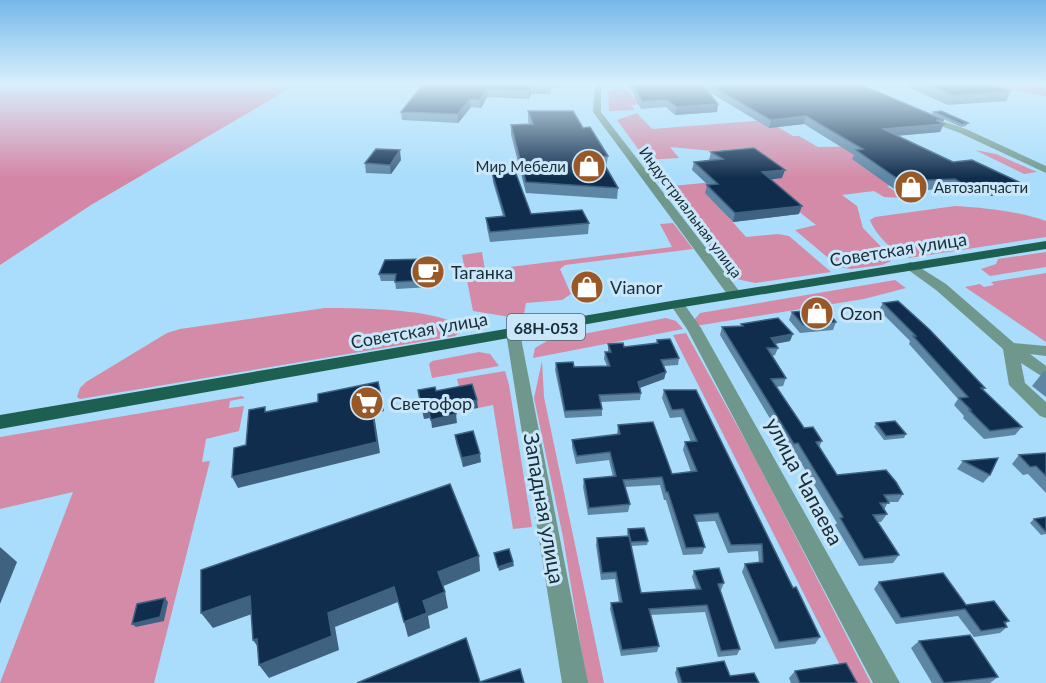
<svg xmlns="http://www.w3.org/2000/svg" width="1046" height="683" viewBox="0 0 1046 683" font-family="Lato,sans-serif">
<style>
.green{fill:#d38ba7}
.forest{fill:#d486a6}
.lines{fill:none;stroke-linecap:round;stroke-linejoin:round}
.street{fill:#70978b;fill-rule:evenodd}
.primary{fill:#1d5f50;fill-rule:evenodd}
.wall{fill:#5d85a4}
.shaded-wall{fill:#3f6281}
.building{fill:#112d4d;stroke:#3f6281;stroke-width:1.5}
.labels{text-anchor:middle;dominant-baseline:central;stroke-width:6;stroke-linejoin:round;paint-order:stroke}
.far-poi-label{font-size:15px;fill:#192d39;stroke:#c9e7f9;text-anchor:end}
.far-street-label{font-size:15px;fill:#192d39;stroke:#c9e7f9}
.shield{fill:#c9e7f9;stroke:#4e6573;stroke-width:1.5}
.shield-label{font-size:16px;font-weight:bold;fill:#192d39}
.street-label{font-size:18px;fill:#192d39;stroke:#c9e7f9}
.poi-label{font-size:18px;fill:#192d39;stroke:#c9e7f9;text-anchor:start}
.near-street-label{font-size:21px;fill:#192d39;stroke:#c9e7f9}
</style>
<rect width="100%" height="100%" fill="#a9ddfb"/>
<!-- green -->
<g class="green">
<path d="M615,89L627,90L634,98L647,97L659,103L631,105L635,110L609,111L608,91Z"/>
<path d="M637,113L652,129L766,120L793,136H799L818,147L887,146L893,185L887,186L905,198L884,197L874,191L842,195L857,206L863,228L889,255L891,261L882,265L851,269L839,267L795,230L816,225L793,207L721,209L746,237L778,234L789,236L831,272L755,283L737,279L727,273L692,220L687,217L662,187L745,179L766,162L747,148L713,151L670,147L679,158L646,160L617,120Z"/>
<path d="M975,150L996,154L1037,172L1024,174Z"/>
<path d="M955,206C987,208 1016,211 1046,221V237L909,258C895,255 875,234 870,220L875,217Z"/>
<path d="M673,223L693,249L565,265L560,269L571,294L562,300L526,303L523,319L473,311L462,255L482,252L485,270L672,247L660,224Z"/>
<path d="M1046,252V267L990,276L981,269L996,264L998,259Z"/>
<path d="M1046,273V342L965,287L980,284L984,287L994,285L991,282Z"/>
<path d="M895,280L906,288L864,299L695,326L694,320L700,313Z"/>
<path d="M325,308C350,308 450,308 462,330L455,336L80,399L77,397L80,388L86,382L167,333L180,329Z"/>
<path d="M666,318L676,321L683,329L533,358L535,348L547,341Z"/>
<path d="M686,333L755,458L871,683H849L673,335Z"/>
<path d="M479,352L490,354L499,366L432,378L429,364L432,361Z"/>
<path d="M542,361L544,397L604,683H587L563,537L534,398Z"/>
<path d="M505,371L509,385L532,527L513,529L493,405L478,408L473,392L461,394L457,379Z"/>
<path d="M242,396L245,398L230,401L229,408L244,406L239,431L206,439L202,462L210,461L154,683H0L73,492L0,509V437Z"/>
</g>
<!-- forest -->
<g class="forest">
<path d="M0,83H299L91,205L0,265Z"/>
<path d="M989,83H1046V96L1006,89Z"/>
</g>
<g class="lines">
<!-- street -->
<g class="street">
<path d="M595,83H601V112L740,292L742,295L740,298H730L593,112Z"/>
<path d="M925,115L966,129L1046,166V173L960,133L922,119V115Z"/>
<path d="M911,262L946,284L1014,343L1046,346V356L1030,354L1046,366V379L1021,363L1025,383L1046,402V418L1040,416L1009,385L1003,349L936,290L907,269L905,266L907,263Z"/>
<path d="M677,300L682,301L701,328L900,683H873L687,329L670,304Z"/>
<path d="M513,328L520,333L588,683H562L506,333Z"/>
</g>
<!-- primary -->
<path class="primary" d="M1046,241V249L677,308L0,429V415L677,300Z"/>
</g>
<!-- wall -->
<g class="wall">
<path d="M424,83H562L559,88H551V94H531L529,99L487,97L481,108L471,107L458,123L402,120L401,112Z"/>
<path d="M628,83H848L944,120L940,132L897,136L1016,192L990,196L982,192L960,195L950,189L897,191L852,159L854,155L804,124L769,128L709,92L718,104L717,112L675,115L666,107L641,109Z"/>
<path d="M899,83H988L1011,91L1006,101L948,105Z"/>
<path d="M528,111L608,156L606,167L618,188L617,199L526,193L511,135V125L529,124L528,121Z"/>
<path d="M934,112L968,123L966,126L961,127L932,114Z"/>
<path d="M711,152L782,178L770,179L799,214L733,222L705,193L707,185H708L692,170L694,162L710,160H709Z"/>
<path d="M401,160L391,174L366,173L365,163Z"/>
<path d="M492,172L531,214L589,223L588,234L490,242L487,228L486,218L503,216L493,182Z"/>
<path d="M430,265L431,287L396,289L395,281H381L379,274Z"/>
<path d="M883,303L985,388L983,390L1022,427L1015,435L984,439L963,418L964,416L954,405L958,399L909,344L910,341L879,310Z"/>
<path d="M792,312L836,322L833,330L800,333L789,320Z"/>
<path d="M741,324L790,341L775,344L778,348L775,355L772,356L786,378L783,386L776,387L804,428L822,441L819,447L837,475L903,494L898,502H888L884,510L887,514L881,522H877L899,555L893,563L859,566L835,525L837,523L794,451L790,452L720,335L722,327L741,326Z"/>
<path d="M657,340L679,358L678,365L664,366L666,372L664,379L640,388L641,393L640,400L601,402L602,409V416L565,418L555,370L556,363L574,367L607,366L604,359L605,352H608V344L624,347L656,344Z"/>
<path d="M1044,371H1046V397L1032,386Z"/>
<path d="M664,390H696L793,588L820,637L815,644L775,649L742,572L745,564L759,563L758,551L728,553L715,521L697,522L705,547L702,554L683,555L666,500H664L660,485L625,487L630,504L628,512L588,515L583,487L584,479L613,477L609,460L576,464L572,447V440L617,435L618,425L672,474L691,472L683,450L685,442H691L681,417L670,418L662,398Z"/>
<path d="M876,423L906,434L904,438L884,440L874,427Z"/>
<path d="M455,435L481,462L463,467L456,443Z"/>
<path d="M1046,453V493L1028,474L1023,475L1012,464L1019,455Z"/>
<path d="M963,461L990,475L983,483L957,469Z"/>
<path d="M1046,517V534L1041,535L1030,523L1034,519Z"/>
<path d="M628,529L648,541L647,545L631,546L641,593L696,589L692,577L694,571L724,583L721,590H720L740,649L737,655L718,657L705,612L651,615L659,646L657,652L621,656L610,609L611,603L619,602L615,579L601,580L596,545L597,538L628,536L627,533Z"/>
<path d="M879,582L966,605L1009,621L1005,624L1007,627L1000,633L974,637L958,616L896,624L874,589Z"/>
<path d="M919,641L998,677L990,683H932L911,648Z"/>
<path d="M677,668L730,676L759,683H678L675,673Z"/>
<path d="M795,671L857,683H791L789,678Z"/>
</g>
<!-- shaded-wall -->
<g class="shaded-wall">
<path d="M531,86V94L529,99V91Z"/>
<path d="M487,89V97L481,108L480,100Z"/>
<path d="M470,99L471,107L458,123V114Z"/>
<path d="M718,104L717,112L675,115L677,107Z"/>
<path d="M806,116L804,124L769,128L771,120Z"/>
<path d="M944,124L940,132L879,137L883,129Z"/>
<path d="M400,150L401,160L391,174L390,165Z"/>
<path d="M785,170L782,178L759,181L762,172Z"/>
<path d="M987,182L982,192L960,195L965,185Z"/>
<path d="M1021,183L1016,192L990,196L995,186Z"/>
<path d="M802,206L799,214L733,222L735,213Z"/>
<path d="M793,334L790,341L768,345L771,338Z"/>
<path d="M666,372L664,379L636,389L638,382Z"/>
<path d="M378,382L384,411L374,414L380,453L238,488L232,477L371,403Z"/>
<path d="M477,400L478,408L455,412L454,404Z"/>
<path d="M428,409L430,418L424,419L422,410Z"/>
<path d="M456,414L457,423L432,428L431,420Z"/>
<path d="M480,454L481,462L463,467L462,458Z"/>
<path d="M0,547L17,562L0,604Z"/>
<path d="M479,556L480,571L441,587L438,572Z"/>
<path d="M513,562L514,566L499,571L498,567Z"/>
<path d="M394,587L398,602L335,627L339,650L269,678L259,665L328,613Z"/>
<path d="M445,592L448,608L428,616L430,628L408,637L404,622L423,601Z"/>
<path d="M250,596L260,611L213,628L201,613Z"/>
<path d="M165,598L168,602L164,621L136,627L132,624Z"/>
<path d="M257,639L263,654L253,640Z"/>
</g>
<!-- building -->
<g class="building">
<path d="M424,83H550L551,86H531L529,91L487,89L480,100L470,99L458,114L401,112Z"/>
<path d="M632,83H701L718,104L677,107L667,100L642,101Z"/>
<path d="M706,83H857L944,120H936L944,124L883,129L953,162L972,160L1021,183L995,186L987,182L965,185L955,179L901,181L856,150L863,149L806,116L771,120Z"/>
<path d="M925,83H988L1011,91L953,95Z"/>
<path d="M528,111H573L583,128L590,127L608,156L600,157L618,188L526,182L511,125L533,124Z"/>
<path d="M941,111L968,123L962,124L934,112Z"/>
<path d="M754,148L785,170L762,172L802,206L735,213L707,185L718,184L694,162L723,159L711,152Z"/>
<path d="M376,149L400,150L390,165L365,163Z"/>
<path d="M492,172L516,174L531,214L582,210L589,223L490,232L486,218L505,216Z"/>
<path d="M429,259L430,280L395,282L396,274H379L385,260Z"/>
<path d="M898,301L930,330L985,388H981L1022,427L990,431L969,410H971L959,398L968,397L913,336H916L883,303Z"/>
<path d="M825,309L836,322L803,325L792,312Z"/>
<path d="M778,318L793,334L771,338L778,348H767L786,378L771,379L804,428L813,427L822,441L816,442L837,475L886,470L896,482L903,494L884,495L889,503H880L887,514L873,515L899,555L864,559L840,518L843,517L798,443L794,444L722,327L743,326L741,324Z"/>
<path d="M670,339L679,358L661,360L666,372L638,382L641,393L599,395L602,409L565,411L556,363L573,362L574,367L610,366L605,352H611L608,344L623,343L624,347L658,343L657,340Z"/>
<path d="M378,382L382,400L371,403L377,442L232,477L234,448L246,445L249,410L265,407V412L318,402V394Z"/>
<path d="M472,384L477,400L454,404L456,414L431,420L428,409L422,410L418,390L435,387L436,391Z"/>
<path d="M664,390H696L793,588L796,587L820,637L779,642L745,564L763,562L762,544L731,545L718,513L694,515L705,547L686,548L668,492H666L662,477L623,480L630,504L589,508L584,479L616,476L610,452L577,456L572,440L620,434L618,425L653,422L672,474L697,471L685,442L697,441L683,409L672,410Z"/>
<path d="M895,421L906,434L886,436L876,423Z"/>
<path d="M473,431L480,454L462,458L455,435Z"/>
<path d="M1046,453V476L1036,466L1030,467L1019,455Z"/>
<path d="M998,458L990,475L963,461Z"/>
<path d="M450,484L479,556L438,572L445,592L423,601L427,613L404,622L394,587L328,613L332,636L259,665L257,639L253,640L250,596L201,613V570Z"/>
<path d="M1046,517V531H1045L1034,519Z"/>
<path d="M644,528L648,541L631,542L628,529Z"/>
<path d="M629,536L641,593L701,589L694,571L719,568L724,583L718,584L740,649L721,651L707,605L649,609L659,646L622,650L611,603L622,602L616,572L602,573L597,538Z"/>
<path d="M509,549L513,562L498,567L494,553Z"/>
<path d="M943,573L966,605L994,601L1009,621L1004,622L1007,627L981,631L965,609L901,618L879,582Z"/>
<path d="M165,598L160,617L132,624L137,604Z"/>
<path d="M970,635L998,677L944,683L919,641Z"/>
<path d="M466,638L480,682L520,669L524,683H357Z"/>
<path d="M724,661L730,676L754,673L759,683H682L677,668Z"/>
<path d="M846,663L857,683H800L795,671Z"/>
</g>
<!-- sky -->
<linearGradient id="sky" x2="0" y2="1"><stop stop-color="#76b8ea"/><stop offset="0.47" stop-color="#d8f0fd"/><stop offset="1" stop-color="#d8f0fd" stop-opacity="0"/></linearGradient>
<rect width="1046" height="178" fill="url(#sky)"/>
<!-- icons -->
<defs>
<g id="shop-disc" transform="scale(1.725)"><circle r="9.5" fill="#9b5827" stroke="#c9e7f9"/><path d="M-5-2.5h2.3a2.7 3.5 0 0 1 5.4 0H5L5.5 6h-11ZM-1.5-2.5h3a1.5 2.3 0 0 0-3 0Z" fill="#fff"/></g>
<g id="cafe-disc" transform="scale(1.725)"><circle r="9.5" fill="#9b5827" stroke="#c9e7f9"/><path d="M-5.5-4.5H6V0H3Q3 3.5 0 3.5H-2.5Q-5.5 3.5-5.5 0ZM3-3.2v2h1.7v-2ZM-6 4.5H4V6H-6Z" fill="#fff"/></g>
<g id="supermarket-disc" transform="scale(1.725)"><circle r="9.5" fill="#9b5827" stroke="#c9e7f9"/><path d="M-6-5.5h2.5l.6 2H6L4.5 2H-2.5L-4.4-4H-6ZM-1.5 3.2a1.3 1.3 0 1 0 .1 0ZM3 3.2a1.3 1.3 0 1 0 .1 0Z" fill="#fff"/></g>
</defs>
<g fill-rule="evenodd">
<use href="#shop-disc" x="589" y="166"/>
<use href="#shop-disc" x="911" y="187"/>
<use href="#cafe-disc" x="428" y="272"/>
<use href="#shop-disc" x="587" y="287"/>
<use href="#shop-disc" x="817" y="313"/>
<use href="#supermarket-disc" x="367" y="403"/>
</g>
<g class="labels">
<!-- far-poi labels -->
<g class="far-poi-label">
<text x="566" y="166">Мир Мебели</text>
<text x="934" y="187" text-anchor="start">Автозапчасти</text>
</g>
<!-- far-street labels -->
<g class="far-street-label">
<text transform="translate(691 212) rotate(53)">Индустриальная улица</text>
</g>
<!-- shield labels -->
<rect class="shield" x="507" y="314" width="78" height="26" rx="4.5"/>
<g class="shield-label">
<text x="546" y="327">68Н-053</text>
</g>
<!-- street labels -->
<g class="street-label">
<text transform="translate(898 249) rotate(-9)">Советская улица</text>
<text transform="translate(419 330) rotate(-10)">Советская улица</text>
</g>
<!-- poi labels -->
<g class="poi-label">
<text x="451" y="272">Таганка</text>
<text x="610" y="287">Vianor</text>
<text x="840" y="313">Ozon</text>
<text x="390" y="403">Светофор</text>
</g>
<!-- near-street labels -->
<g class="near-street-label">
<text transform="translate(805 481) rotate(62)">улица Чапаева</text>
<text transform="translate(545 508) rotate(80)">Западная улица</text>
</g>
</g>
</svg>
